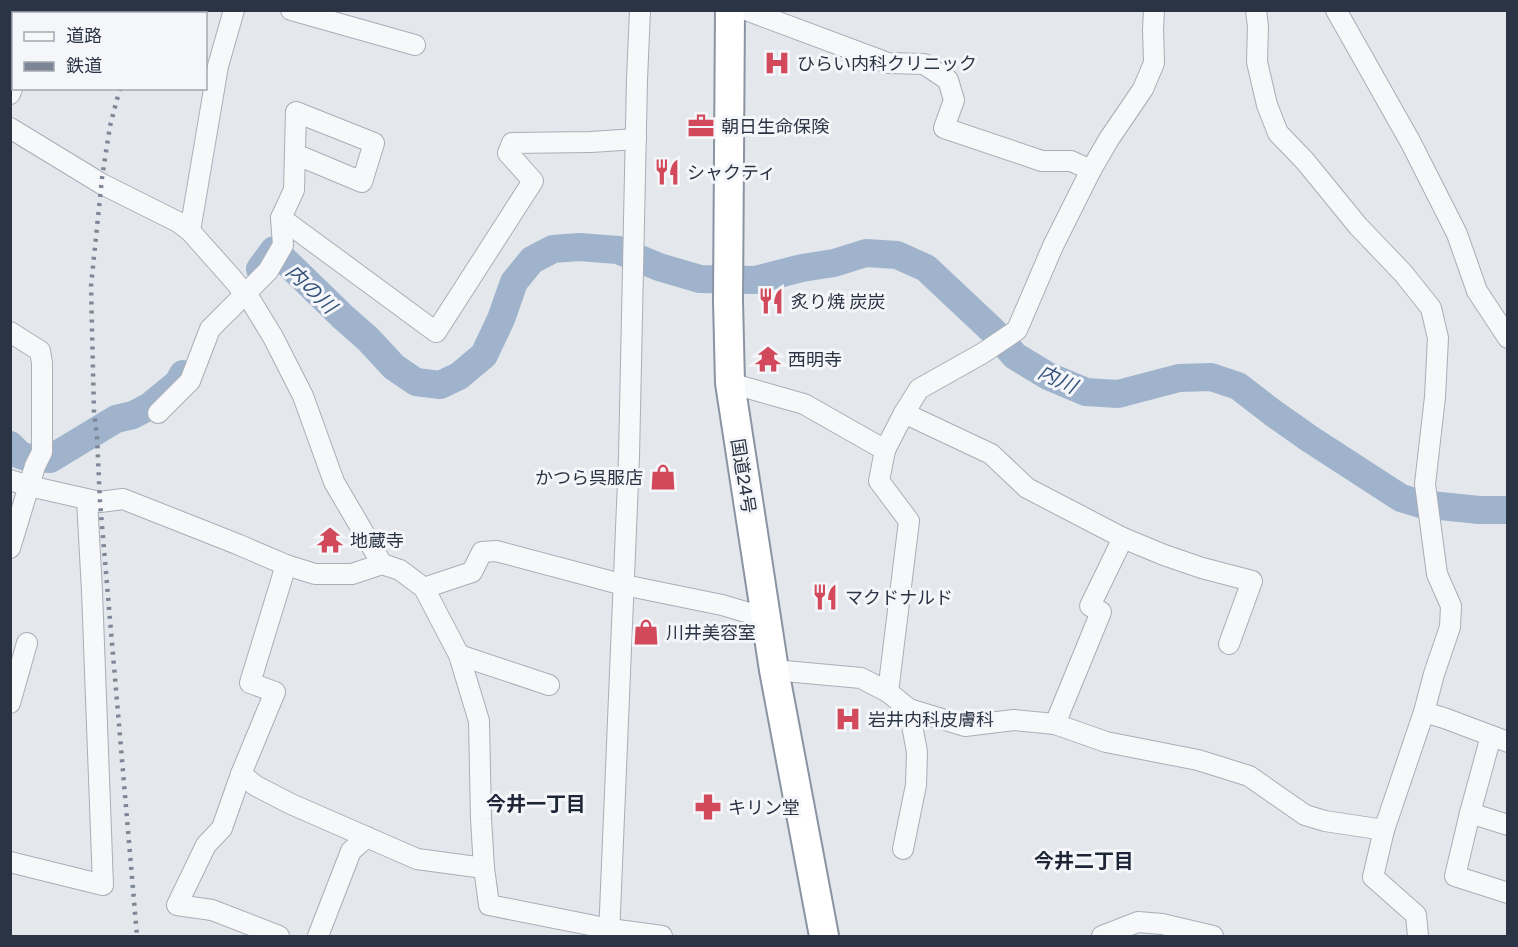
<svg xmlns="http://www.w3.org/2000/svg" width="1518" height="947" viewBox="0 0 1518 947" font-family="'Golos Text','Noto Sans JP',sans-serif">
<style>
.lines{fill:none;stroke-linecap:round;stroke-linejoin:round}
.river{stroke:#9fb4cc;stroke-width:28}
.minor-casing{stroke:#a9aeb7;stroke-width:22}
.highway-casing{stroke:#8b94a3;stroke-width:32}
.minor{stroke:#f7f8fa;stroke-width:20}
.highway{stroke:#fff;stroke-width:28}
.rail{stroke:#7d8696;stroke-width:4.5;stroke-dasharray:3 6;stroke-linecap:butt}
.labels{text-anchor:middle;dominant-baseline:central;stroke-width:6;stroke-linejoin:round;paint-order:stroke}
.poi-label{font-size:18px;fill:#2b3445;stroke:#f4f6f9;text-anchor:start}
.street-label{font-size:18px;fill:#2b3445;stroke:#f4f6f9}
.water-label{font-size:20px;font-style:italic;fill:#34527a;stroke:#f4f6f9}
.neighbourhood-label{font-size:20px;font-weight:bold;fill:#1d2536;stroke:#f4f6f9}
</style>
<rect width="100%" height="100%" fill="#e4e7ec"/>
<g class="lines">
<!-- river -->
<g class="river">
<path d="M260,269L274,250L343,317L368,339L394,367L416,382L440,385L459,376L484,355L501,319L514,282L532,260L553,249L579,247L618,250L659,267L700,279L755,280L802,268L834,263L866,253L897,255L926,268L993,331L1015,356L1048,376L1086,392L1118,394L1179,378L1211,377L1238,386L1273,413L1310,439L1401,498L1421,504L1479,510H1508"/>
<path d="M10,445L20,455L29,458L50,459L116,419L133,415L150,406L178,383L183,374"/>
</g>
<!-- minor casing -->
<g class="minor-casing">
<g id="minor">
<path d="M291,10L415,45"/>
<path d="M746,10L888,63L924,64L948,80L954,100L944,128L1042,161H1071L1091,170L1053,246L1017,330L983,353L919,389L904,413L885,450L879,481L909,521L888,692"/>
<path d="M1256,10L1258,27L1257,62L1267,105L1278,133L1305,161L1358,226L1403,273L1431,308L1438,338L1435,397L1425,484L1437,574L1451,606L1450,627L1434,674L1424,712L1384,830L1373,877L1416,915L1418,936"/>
<path d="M1336,10L1411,143L1457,234L1477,291L1508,338"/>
<path d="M23,14V10"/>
<path d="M10,94L14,83"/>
<path d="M10,128L102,184L178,222L190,231L231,277L251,301L273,337L303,396L334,482L382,564"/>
<path d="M1091,170L1109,139L1143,89L1154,63L1153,30L1154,10"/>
<path d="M281,218L436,332L533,181L508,153L512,143L591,142L636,139"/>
<path d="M190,231L218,66L234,10"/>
<path d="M10,332L40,351L42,363V452L35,466L10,548"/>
<path d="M730,383L804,404L885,450"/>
<path d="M158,413L190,381L210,329L268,271L283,245L281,218L294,190L296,112L374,143L362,182L295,154"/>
<path d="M904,413L991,454L1027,488L1123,538L1164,555L1202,568L1252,581L1229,644"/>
<path d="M10,480L29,486L100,502L123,499L237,544L286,565L315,574H352L382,564L400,570L424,588L459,655L479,721L481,819L484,868L489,905L610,929L662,936"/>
<path d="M424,588L472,572L482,552L496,551L624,585L722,605L766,618"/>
<path d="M459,655L549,685"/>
<path d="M774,670L861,678L888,692L909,709L965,726L1014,720L1055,724L1106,742L1198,760L1249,776L1305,815L1325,821L1384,830"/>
<path d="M10,703L27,643"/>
<path d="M1424,712L1444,718L1508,742"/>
<path d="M1055,724L1101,612L1090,606L1123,538"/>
<path d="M1491,736L1470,813L1455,876L1508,893"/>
<path d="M241,774L256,786L291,804L417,859L484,868"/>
<path d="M1470,813L1508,825"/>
<path d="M903,849L916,785L917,752L909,709"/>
<path d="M10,862L103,885L92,591L87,500"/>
<path d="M279,936L212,910L177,905L206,845L222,828L241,774L275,692L250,683L286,565"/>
<path d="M318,936L351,851L367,837"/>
<path d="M609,936L629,457L637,80L640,10"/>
<path d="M1102,936L1138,922L1162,924L1213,936"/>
</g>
</g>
<!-- highway casing -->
<g class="highway-casing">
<path id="highway" d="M730,10L728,301L730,383L774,670L824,936"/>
</g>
<!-- minor -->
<use href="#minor" class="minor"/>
<!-- highway -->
<use href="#highway" class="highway"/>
<!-- rail -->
<g class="rail">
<path d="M143,14L144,10"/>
<path d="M120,88L110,126L102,178L91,286L94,413L97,436L100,502L137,936"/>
</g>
</g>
<!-- icons -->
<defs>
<g id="hospital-bare" transform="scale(2.07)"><path d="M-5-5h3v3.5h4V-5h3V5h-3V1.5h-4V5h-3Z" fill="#d1495b" stroke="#f4f6f9" stroke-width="2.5" paint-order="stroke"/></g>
<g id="office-bare" transform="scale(2.07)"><path d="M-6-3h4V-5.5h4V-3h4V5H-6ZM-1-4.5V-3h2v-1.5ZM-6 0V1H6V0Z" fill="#d1495b" stroke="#f4f6f9" stroke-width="2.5" paint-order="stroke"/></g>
<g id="restaurant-bare" transform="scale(2.07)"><path d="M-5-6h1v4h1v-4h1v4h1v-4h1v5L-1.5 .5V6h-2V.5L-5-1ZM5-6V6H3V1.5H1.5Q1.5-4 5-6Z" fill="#d1495b" stroke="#f4f6f9" stroke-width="2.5" paint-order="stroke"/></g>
<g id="temple-bare" transform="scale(2.07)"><path d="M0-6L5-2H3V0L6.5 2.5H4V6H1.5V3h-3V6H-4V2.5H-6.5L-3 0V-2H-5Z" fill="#d1495b" stroke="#f4f6f9" stroke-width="2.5" paint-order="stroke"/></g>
<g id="shop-bare" transform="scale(2.07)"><path d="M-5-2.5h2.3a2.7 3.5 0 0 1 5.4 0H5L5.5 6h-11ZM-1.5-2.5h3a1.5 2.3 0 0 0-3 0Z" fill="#d1495b" stroke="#f4f6f9" stroke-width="2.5" paint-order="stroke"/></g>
<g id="pharmacy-bare" transform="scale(2.07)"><path d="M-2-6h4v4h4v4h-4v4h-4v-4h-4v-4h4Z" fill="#d1495b" stroke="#f4f6f9" stroke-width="2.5" paint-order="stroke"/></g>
</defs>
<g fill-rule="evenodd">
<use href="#hospital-bare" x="777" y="63"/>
<use href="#office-bare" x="701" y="126"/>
<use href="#restaurant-bare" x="667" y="172"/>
<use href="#restaurant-bare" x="771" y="301"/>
<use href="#temple-bare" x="768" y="359"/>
<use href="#shop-bare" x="663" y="477"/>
<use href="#temple-bare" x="330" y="540"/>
<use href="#restaurant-bare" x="825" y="597"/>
<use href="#shop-bare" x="646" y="632"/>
<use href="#hospital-bare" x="848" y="719"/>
<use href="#pharmacy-bare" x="708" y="807"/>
</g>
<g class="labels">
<!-- poi labels -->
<g class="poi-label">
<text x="797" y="63">ひらい内科クリニック</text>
<text x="721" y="126">朝日生命保険</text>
<text x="687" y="172">シャクティ</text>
<text x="791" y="301">炙り焼 炭炭</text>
<text x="788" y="359">西明寺</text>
<text x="643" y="477" text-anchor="end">かつら呉服店</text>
<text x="350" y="540">地蔵寺</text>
<text x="845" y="597">マクドナルド</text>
<text x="666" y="632">川井美容室</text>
<text x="868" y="719">岩井内科皮膚科</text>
<text x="728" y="807">キリン堂</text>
</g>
<!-- street labels -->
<g class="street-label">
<text transform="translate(744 476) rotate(81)">国道24号</text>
</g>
<!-- water labels -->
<g class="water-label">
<text transform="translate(312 288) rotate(44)">内の川</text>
<text transform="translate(1058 378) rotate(25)">内川</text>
</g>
<!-- neighbourhood labels -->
<g class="neighbourhood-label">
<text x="536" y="803">今井一丁目</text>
<text x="1084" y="860">今井二丁目</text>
</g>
</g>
<!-- border -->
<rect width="1518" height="947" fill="none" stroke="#2b3445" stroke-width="24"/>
<!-- legend -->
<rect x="12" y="12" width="195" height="78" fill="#f4f6f9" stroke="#a4a8b1" stroke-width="1.5"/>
<rect x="24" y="32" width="30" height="9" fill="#f7f8fa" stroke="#a4a8b1" stroke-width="1.5"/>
<text x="66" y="42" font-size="18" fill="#2b3445">道路</text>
<rect x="24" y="62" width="30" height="9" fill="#7d8696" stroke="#a4a8b1" stroke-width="1.5"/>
<text x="66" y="72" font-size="18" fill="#2b3445">鉄道</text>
</svg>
